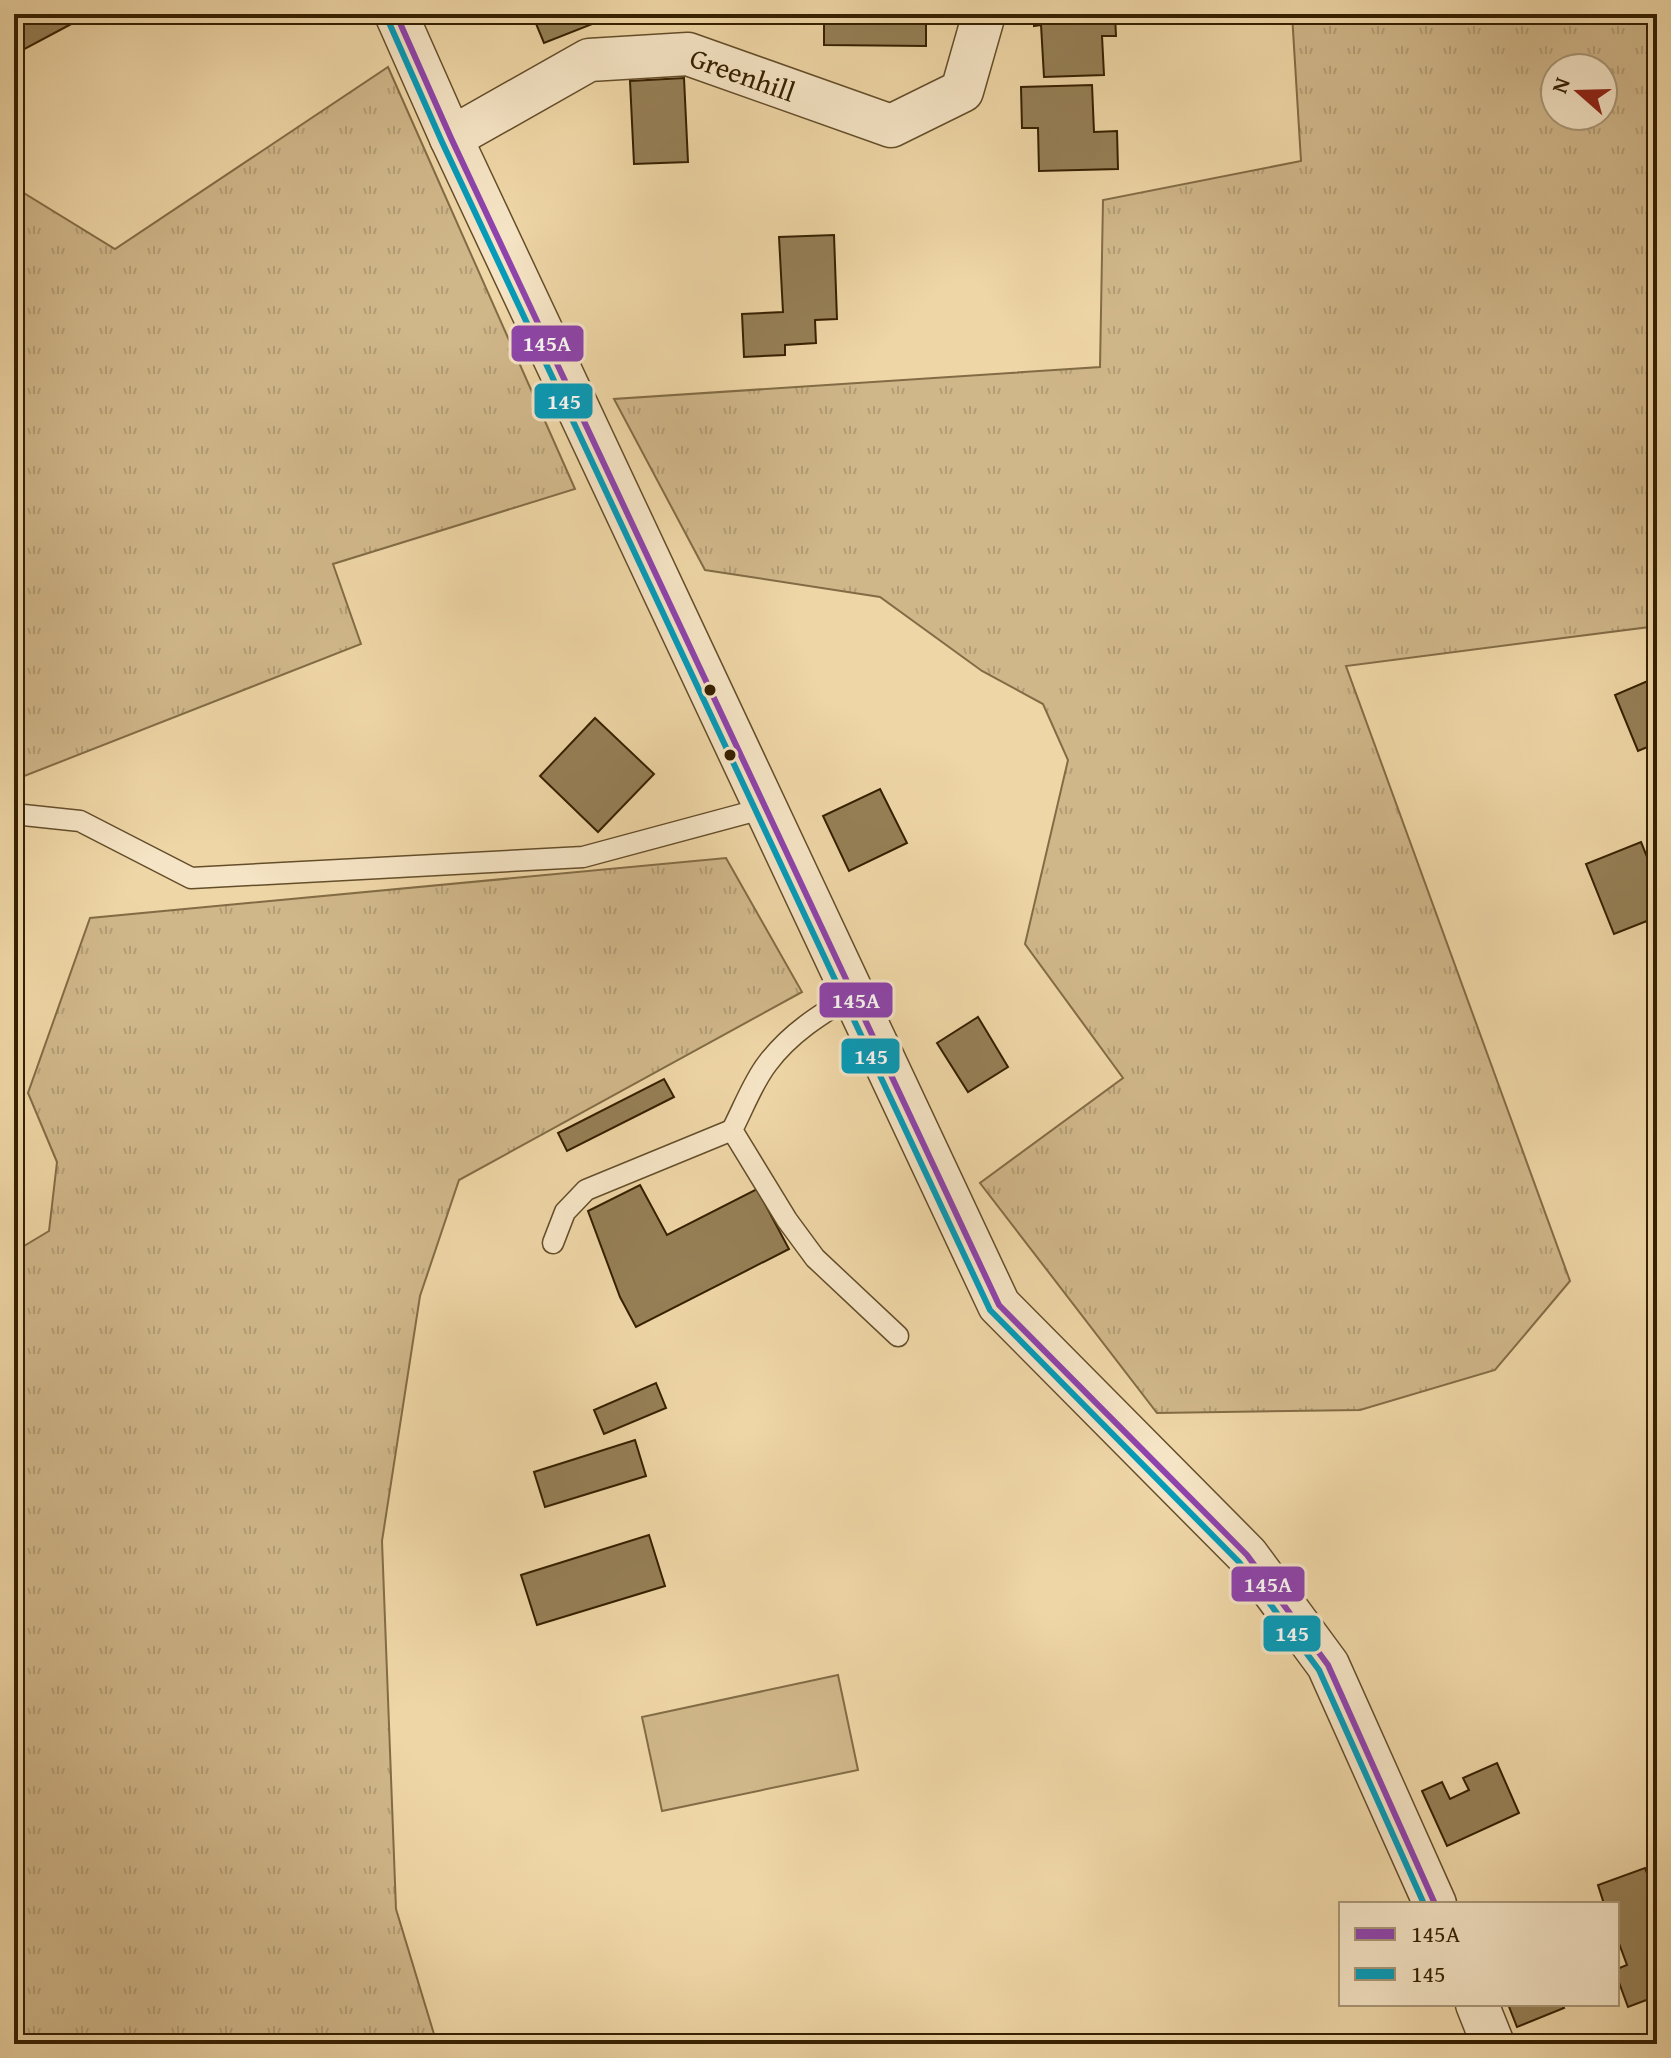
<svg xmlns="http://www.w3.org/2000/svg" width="1671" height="2058" viewBox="0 0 1671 2058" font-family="'Gentium Book Plus',serif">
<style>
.grass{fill:url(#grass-tufts);stroke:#836c45;stroke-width:2;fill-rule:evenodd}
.garden{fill:#d0b78a;stroke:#836c45;stroke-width:2}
.building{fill:#967f56;stroke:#362000;stroke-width:2}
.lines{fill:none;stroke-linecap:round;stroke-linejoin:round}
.service-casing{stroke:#644e2a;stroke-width:23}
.minor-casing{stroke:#644e2a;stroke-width:45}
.service{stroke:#f5e4c5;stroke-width:20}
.minor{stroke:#f5e4c5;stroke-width:42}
.bus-1-casing{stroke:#f5e4c5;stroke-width:12}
.bus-2-casing{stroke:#f5e4c5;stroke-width:12}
.bus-1{stroke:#8e44ad;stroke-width:6}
.bus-2{stroke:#059bb9;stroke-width:6}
.bus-dot{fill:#362000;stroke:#f5e4c5;stroke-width:3}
.labels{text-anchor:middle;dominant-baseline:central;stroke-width:7;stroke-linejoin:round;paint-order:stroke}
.street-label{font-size:28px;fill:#362000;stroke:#f5e4c5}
.line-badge{stroke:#f5e4c5;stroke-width:3}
.badge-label{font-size:22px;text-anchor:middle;font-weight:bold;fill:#fff}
</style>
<defs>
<pattern id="grass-tufts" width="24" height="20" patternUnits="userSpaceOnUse" patternTransform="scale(2)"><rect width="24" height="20" fill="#d0b78a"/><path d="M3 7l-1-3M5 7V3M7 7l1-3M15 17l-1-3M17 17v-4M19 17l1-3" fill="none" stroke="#b39d75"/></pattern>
</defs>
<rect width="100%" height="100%" fill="#efd6a6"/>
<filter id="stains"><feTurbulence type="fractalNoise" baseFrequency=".0025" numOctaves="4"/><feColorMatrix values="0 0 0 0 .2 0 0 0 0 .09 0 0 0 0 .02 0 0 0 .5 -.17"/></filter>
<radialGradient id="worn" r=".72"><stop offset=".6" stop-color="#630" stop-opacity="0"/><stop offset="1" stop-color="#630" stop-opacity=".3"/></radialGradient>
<!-- grass -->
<g class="grass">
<path d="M1292,14H1657V626L1346,666L1570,1281L1495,1370L1360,1410L1157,1413L980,1183L1123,1078L1025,944L1068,760L1043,704L982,671L880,597L705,570L614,399L1100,367L1103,200L1301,161ZM1555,68H1603V116H1555Z"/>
<path d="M388,67L575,489L333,564L361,644L14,780V187L115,249Z"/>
<path d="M726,858L802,992L459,1180L420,1296L382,1541L396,1909L437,2044H14V1252L49,1231L57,1162L28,1093L90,918Z"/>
</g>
<!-- garden -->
<path class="garden" d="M838,1675L858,1770L662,1811L642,1717Z"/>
<!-- building -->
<g class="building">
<path d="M14,14H70L75,22L19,52L14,42Z"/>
<path d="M532,14H603L605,19L544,43Z"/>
<path d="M824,14H963V18H926V46L824,45Z"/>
<path d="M1034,14H1115L1116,36H1102L1104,75L1044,77L1041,25L1034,26Z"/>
<path d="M684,78L688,162L634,164L630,81Z"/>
<path d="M1092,85L1094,132L1117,131L1118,169L1039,171L1038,128H1022L1021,87Z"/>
<path d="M834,235L837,319L815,320L816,343L785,345V355L744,357L742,314L783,312L779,237Z"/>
<path d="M1657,677V743L1638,751L1615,695Z"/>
<path d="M595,718L654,774L598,832L540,776Z"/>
<path d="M880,789L907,843L849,871L823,816Z"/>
<path d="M1641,842L1656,879L1657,878V917L1614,934L1586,864Z"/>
<path d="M978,1017L1008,1067L968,1092L937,1043Z"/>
<path d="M664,1079L674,1097L567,1151L558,1133Z"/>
<path d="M640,1185L667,1235L757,1189L789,1249L636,1327L620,1297L588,1211Z"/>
<path d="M656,1383L666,1408L604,1434L594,1410Z"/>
<path d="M635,1440L646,1476L545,1507L534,1472Z"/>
<path d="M649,1535L665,1586L537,1625L521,1575Z"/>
<path d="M1497,1763L1519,1813L1447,1846L1422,1791L1442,1782L1450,1799L1469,1790L1463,1778Z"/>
<path d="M1645,1868L1657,1900V1996L1628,2007L1617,1977V1969L1627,1965L1617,1938V1904H1604L1598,1885Z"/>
<path d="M1508,2004H1562L1564,2008L1517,2027Z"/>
</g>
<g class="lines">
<!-- service casing -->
<g class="service-casing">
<g id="service">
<path d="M14,814L80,821L191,878L583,857L765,808"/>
<path d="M854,994C821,1014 790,1033 767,1064C753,1082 743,1109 732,1130L787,1220L815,1258L898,1336"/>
<path d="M553,1243L565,1212L586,1190L732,1130"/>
</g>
</g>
<!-- minor casing -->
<g class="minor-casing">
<g id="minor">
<path d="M396,14L451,138L999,1305L1247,1555L1328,1665L1435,1904"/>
<path id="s1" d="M451,138L589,60L688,54L891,126L962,91L984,14"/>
<path d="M1477,2004L1493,2044"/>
</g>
</g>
<!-- service -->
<use href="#service" class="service"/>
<!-- minor -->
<use href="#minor" class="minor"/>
<!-- bus-1 casing -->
<g class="bus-1-casing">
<path id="bus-1" d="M396,14L451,138L999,1305L1247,1555L1328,1665L1435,1904"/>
</g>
<!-- bus-2 casing -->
<g class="bus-2-casing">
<path id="bus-2" d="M387,18L442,142L990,1310L1239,1562L1319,1670L1424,1904"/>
</g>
<!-- bus-1 -->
<use href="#bus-1" class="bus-1"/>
<!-- bus-2 -->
<use href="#bus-2" class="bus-2"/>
</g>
<!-- markers -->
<g class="bus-dot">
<circle cx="710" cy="690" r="7"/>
<circle cx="730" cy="755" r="7"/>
</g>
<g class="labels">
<!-- street labels -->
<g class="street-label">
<text stroke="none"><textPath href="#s1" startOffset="316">Greenhill</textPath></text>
</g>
</g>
<g class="line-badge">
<rect x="510" y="324" width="75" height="39" rx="8" fill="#8e44ad"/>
<rect x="533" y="382" width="61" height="38" rx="8" fill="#059bb9"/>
<rect x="818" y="981" width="76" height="38" rx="8" fill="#8e44ad"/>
<rect x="840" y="1037" width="61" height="38" rx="8" fill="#059bb9"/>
<rect x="1230" y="1565" width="76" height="38" rx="8" fill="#8e44ad"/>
<rect x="1262" y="1614" width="60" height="39" rx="8" fill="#059bb9"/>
</g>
<g class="badge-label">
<text x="547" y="351">145A</text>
<text x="564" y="409">145</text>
<text x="856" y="1008">145A</text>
<text x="871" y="1064">145</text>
<text x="1268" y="1592">145A</text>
<text x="1292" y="1641">145</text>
</g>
<!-- margin -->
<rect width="1671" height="2058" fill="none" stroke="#efd6a6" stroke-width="48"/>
<rect x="16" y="16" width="1639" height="2026" fill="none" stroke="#362000" stroke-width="4"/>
<rect x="24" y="24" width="1623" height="2010" fill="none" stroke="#362000" stroke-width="2"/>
<!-- legend -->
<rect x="1339" y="1902" width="280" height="104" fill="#f5e4c5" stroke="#a99676" stroke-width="2"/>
<rect x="1355" y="1928" width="40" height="12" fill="#8e44ad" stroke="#a99676" stroke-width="2"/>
<text x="1411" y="1942" font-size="24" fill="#362000">145A</text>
<rect x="1355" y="1968" width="40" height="12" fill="#059bb9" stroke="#a99676" stroke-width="2"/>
<text x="1411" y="1982" font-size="24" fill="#362000">145</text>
<!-- north arrow -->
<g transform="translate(1579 92) rotate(290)"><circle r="38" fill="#f5e4c5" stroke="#a99676" stroke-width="2"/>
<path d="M0-6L14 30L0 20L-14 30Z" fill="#8f2418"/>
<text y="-12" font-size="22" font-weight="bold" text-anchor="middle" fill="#362000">N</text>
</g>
<rect width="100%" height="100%" filter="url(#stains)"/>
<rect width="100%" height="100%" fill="url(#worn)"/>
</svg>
